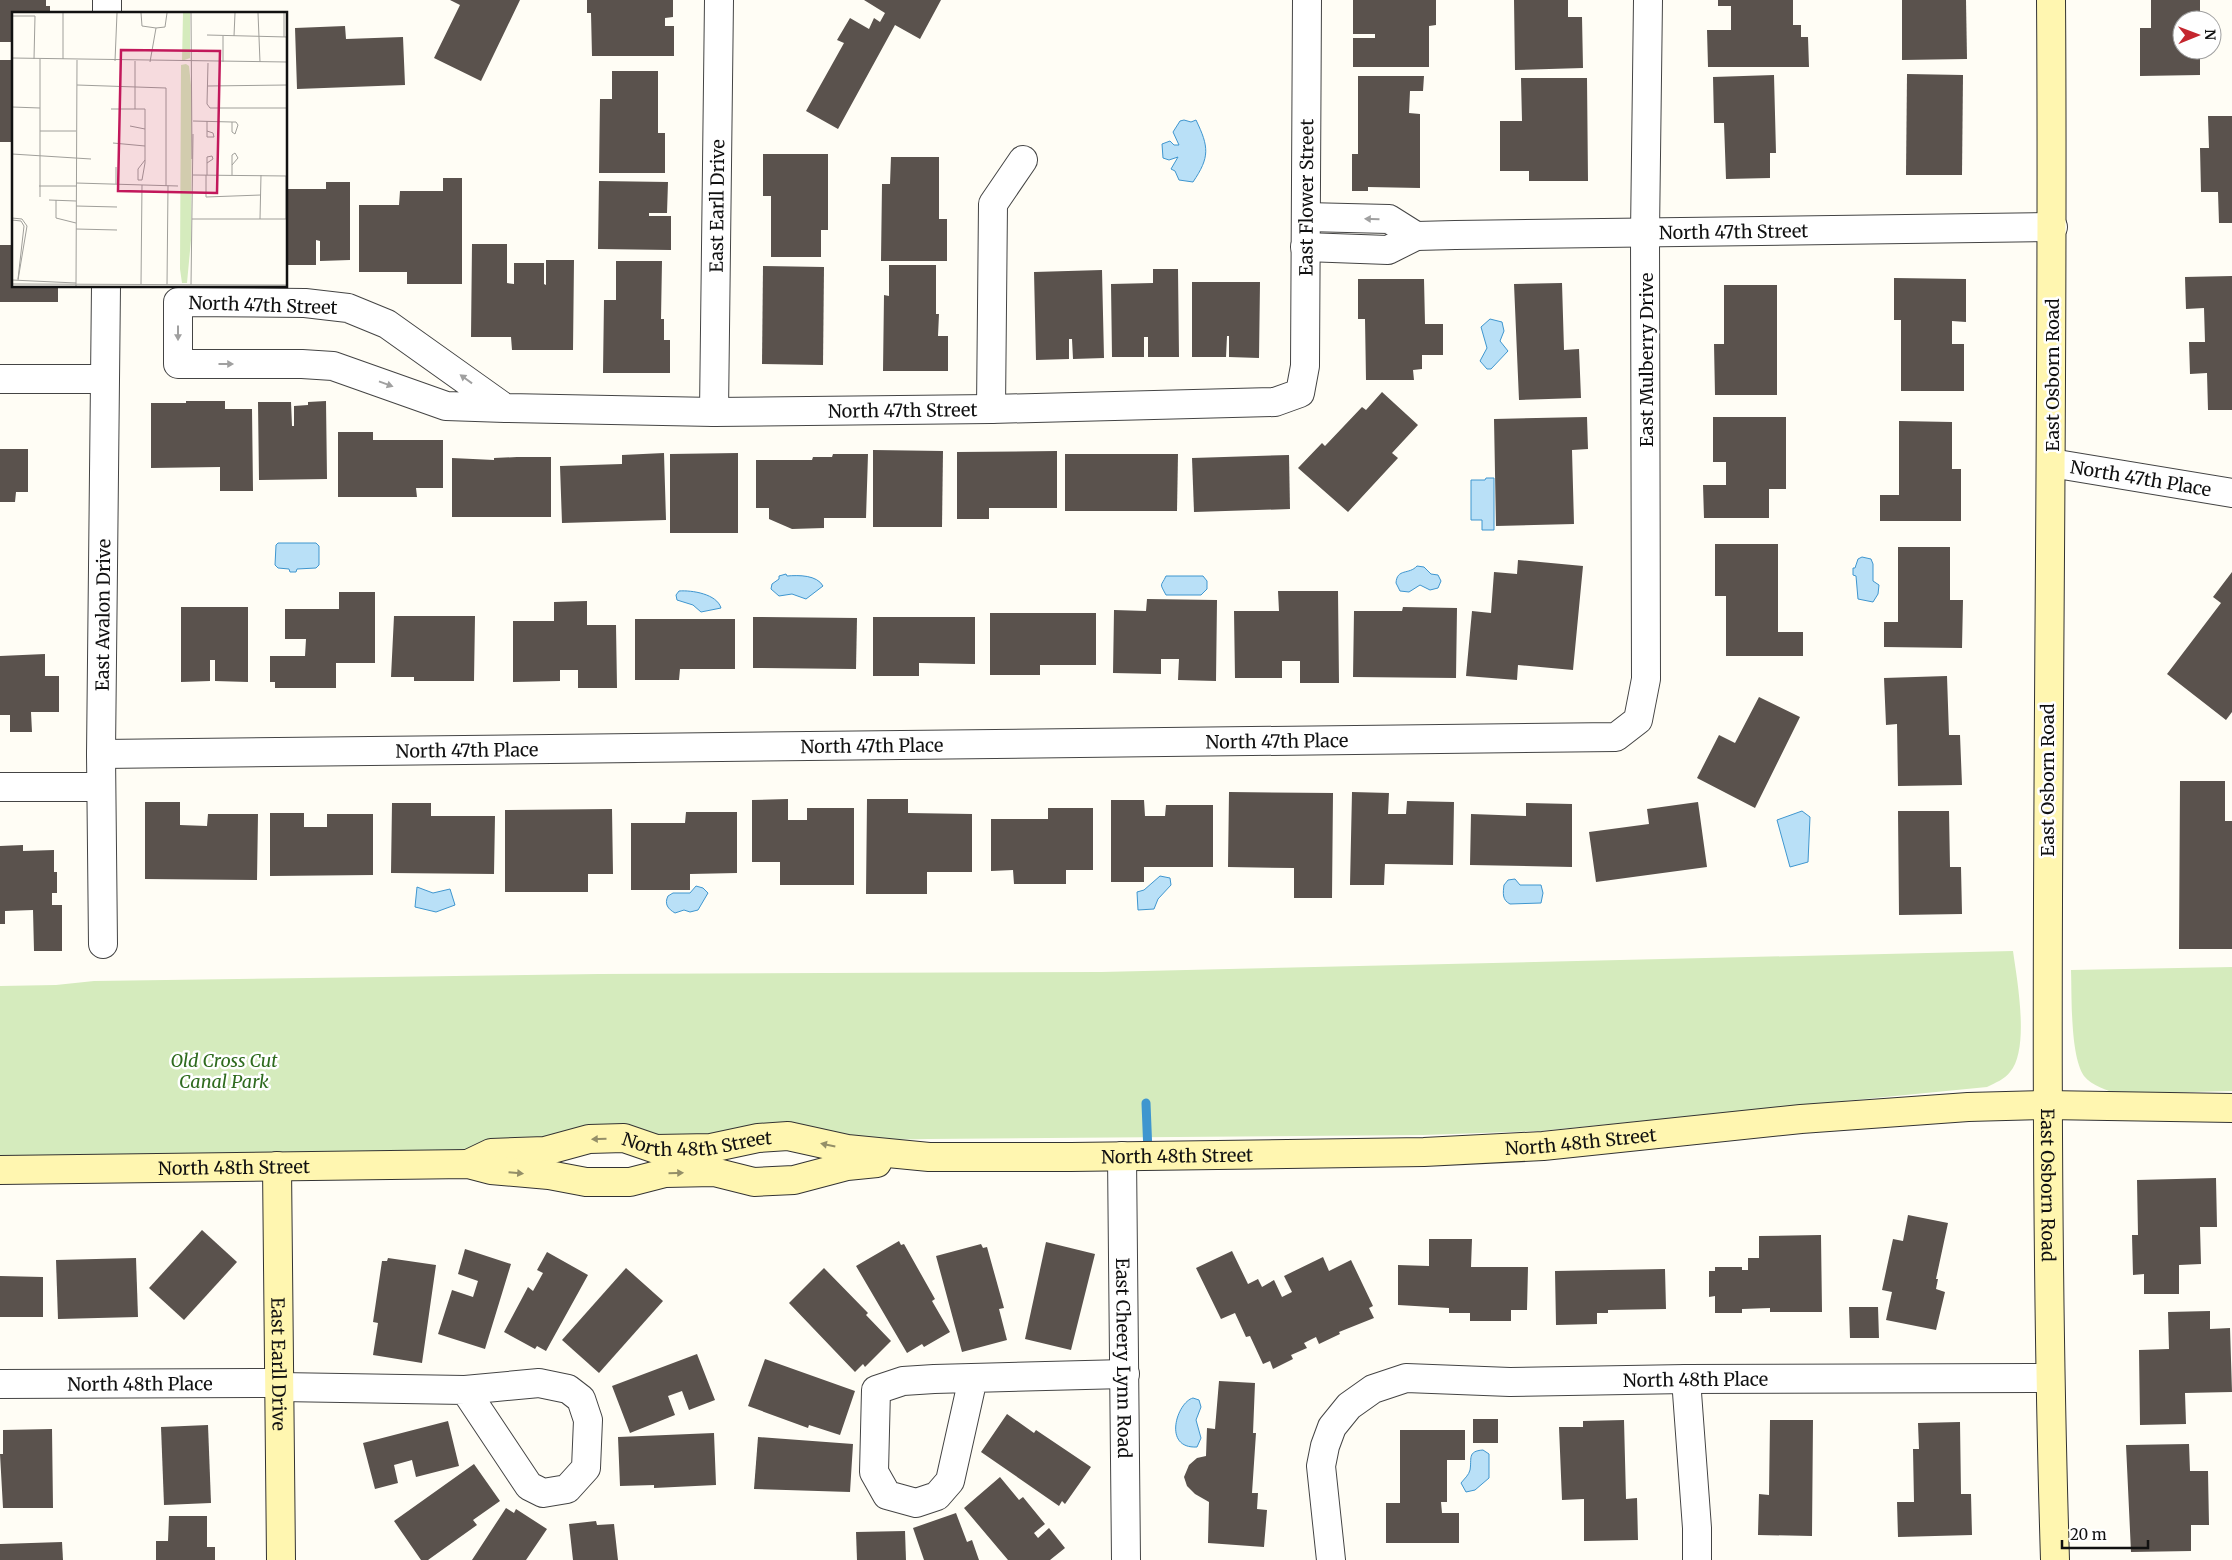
<svg xmlns="http://www.w3.org/2000/svg" width="2232" height="1560" viewBox="0 0 2232 1560" font-family="Merriweather,serif">
<style>
.green{fill:#d5ebbd}
.water{fill:#b9e0f7;stroke:#3f96cf}
.lines{fill:none;stroke-linecap:round;stroke-linejoin:round}
.stream{stroke:#3f96cf;stroke-width:9}
.building{fill:#5a524d}
.street-casing{stroke:#444;stroke-width:30}
.secondary-casing{stroke:#333;stroke-width:30}
.street{stroke:#fff;stroke-width:28}
.secondary{stroke:#fff6b0;stroke-width:28}
.oneway{fill:#a0a0a0}
.oneway2{fill:#948f68}
.labels{text-anchor:middle;dominant-baseline:central;stroke-width:5;stroke-linejoin:round;paint-order:stroke}
.street-label{font-size:18px;fill:#111;stroke:#fff}
.park-label{font-size:18px;font-style:italic;fill:#2f6b1f;stroke:#fff}
.inset-road{fill:none;stroke:#a09f9a;stroke-width:1}
.view{fill:#c2185b;fill-opacity:0.15;stroke:#c2185b;stroke-width:2.5}
.inset-edge{fill:none;stroke:#111;stroke-width:2.5}
</style>
<rect width="100%" height="100%" fill="#fffdf5"/>
<!-- green -->
<g class="green">
<path d="M2013,951C2017,980 2030,1049 2010,1072C2005,1079 1995,1083 1987,1087L1540,1131L1423,1135L928,1139L469,1149L278,1161L0,1164V986L56,985L94,981L599,974L1101,972Z"/>
<path d="M2232,967V1091L2118,1094C2107,1090 2092,1086 2084,1076C2070,1055 2072,997 2071,970Z"/>
</g>
<!-- water -->
<g class="water">
<path d="M1184,120L1191,122L1196,120C1209,147 1210,157 1193,182L1179,180L1175,171L1171,169L1178,157L1169,160L1163,158L1162,144L1170,141L1174,145H1179L1173,132L1180,121Z"/>
<path d="M1490,319L1502,322L1504,331L1500,341L1508,351L1491,369H1487L1480,361L1487,348L1481,327Z"/>
<path d="M1486,478H1494V530H1482V520H1471V480H1485Z"/>
<path d="M278,543H316L319,546V565L316,568L297,569L296,572H290L289,569L278,568L275,565L276,545Z"/>
<path d="M1862,557L1871,559L1873,564V581L1879,585L1878,594L1873,602L1858,599L1856,576L1853,575V568H1855L1858,559Z"/>
<path d="M1417,566L1424,567L1431,574L1438,575L1441,581L1438,588L1430,590L1420,585L1409,592L1400,591L1396,583C1397,568 1409,575 1417,566Z"/>
<path d="M786,574L787,576C799,575 817,575 823,586L806,599L792,594L779,596L771,589L772,584L779,579V576Z"/>
<path d="M1166,576H1203L1207,581V589L1201,595H1166C1159,582 1161,587 1166,576Z"/>
<path d="M679,591C692,590 717,594 721,608L701,612L693,605L677,600L676,595Z"/>
<path d="M1802,811L1810,817L1808,862L1790,867L1777,820Z"/>
<path d="M1160,876L1170,878L1171,885L1158,899L1154,909L1138,910L1137,892L1144,890Z"/>
<path d="M1515,879L1520,885H1541L1543,893L1541,903L1510,904C1502,900 1503,893 1504,885L1508,880Z"/>
<path d="M696,886L703,888L708,893L698,910L690,912L684,910L675,913C668,909 664,904 668,896L673,893H690Z"/>
<path d="M417,887L433,893L450,889L455,905L436,912L415,907Z"/>
<path d="M1193,1398L1199,1400L1201,1407L1196,1420L1201,1438L1197,1447C1162,1449 1177,1402 1193,1398Z"/>
<path d="M1483,1450L1489,1454V1478L1475,1490L1466,1492L1461,1483C1464,1479 1469,1475 1470,1470C1472,1459 1467,1451 1483,1450Z"/>
</g>
<g class="lines">
<!-- stream -->
<path class="stream" d="M1146,1103L1148,1153"/>
</g>
<!-- building -->
<g class="building">
<path d="M0,0H46V6H50V14H14V42H0Z"/>
<path d="M450,0H520L481,81L434,58L460,5Z"/>
<path d="M587,0H673V17L665,18V26H674V56H592L591,13H587Z"/>
<path d="M864,0H941L920,39L895,25L838,129L806,111L844,43L837,40L850,18L869,29L874,18L880,22L885,13Z"/>
<path d="M1353,0H1436V25L1429,26V67H1353V38H1375V34H1353Z"/>
<path d="M1514,0H1568V17H1582L1583,68L1515,70Z"/>
<path d="M1718,0H1793V25H1801V37H1808L1809,67H1708L1707,30H1731V6H1718Z"/>
<path d="M1902,0H1966L1967,59L1902,60Z"/>
<path d="M2151,0H2200V20H2182V50H2200V75L2140,76V28H2151Z"/>
<path d="M345,26L346,39L403,37L405,85L297,89L295,28Z"/>
<rect x="0" y="60" width="14" height="82"/>
<path d="M612,71H658V133H665V173H599L600,99H612Z"/>
<path d="M1907,74L1963,75L1962,175H1906Z"/>
<path d="M1774,75L1776,153H1770V178L1726,179L1724,123H1714L1713,77Z"/>
<path d="M1358,76H1424L1423,91H1410L1409,113L1420,114V188L1368,187V191H1352V154H1358Z"/>
<path d="M1521,78H1587L1588,181H1529V171H1500V121H1522Z"/>
<path d="M2208,116H2232V223H2219L2218,192H2201L2200,148H2209Z"/>
<path d="M763,154H828V230H821V257H771V196H763Z"/>
<path d="M891,157H939V219H947V261H881L882,184H890Z"/>
<path d="M443,178H462V284H407V272H359V205H399L400,191H443Z"/>
<path d="M599,181L668,182L667,213H649V216H671V250L598,249Z"/>
<path d="M326,182H350V260L320,261V241L316,240V265H286V189H326Z"/>
<path d="M472,244H507V283L514,284V263H544V284L546,285V260H574L573,350H512L511,337H471Z"/>
<path d="M0,245H14V286H58V302H0Z"/>
<path d="M616,261H662L661,319H664V340H670V373H603L604,300H616Z"/>
<path d="M889,265H936V314H939L938,336H948V371H883L884,295L889,296Z"/>
<path d="M763,266L824,267L823,365L762,364Z"/>
<path d="M1153,269H1178L1179,357H1148V337H1144V357H1112L1111,284L1153,283Z"/>
<path d="M1102,270L1104,358L1073,359L1072,339H1069V359L1036,360L1034,272Z"/>
<path d="M2232,276V410H2208L2207,373L2190,374L2189,342H2205L2204,308L2186,309L2185,277Z"/>
<path d="M1894,278L1966,279V322L1952,321V344H1964V391H1901V320H1894Z"/>
<path d="M1358,279H1424L1425,324H1443V355H1422V369L1413,370L1414,380H1366L1365,319H1358Z"/>
<path d="M1192,282H1260L1259,358L1229,357V336H1227L1226,357H1192Z"/>
<path d="M1562,283L1564,350L1579,349L1581,398L1519,400L1514,284Z"/>
<path d="M1724,285H1777V395H1715L1714,344H1724Z"/>
<path d="M1382,392L1418,425L1392,453L1398,458L1348,512L1298,468L1322,443L1325,446L1362,407L1366,410Z"/>
<path d="M186,401H225V409H252L253,491H220V467L151,468V403H186Z"/>
<path d="M326,401L327,479L259,480L258,402H291L292,426H294V406L308,405V402Z"/>
<path d="M1587,417L1588,449L1572,450L1574,524L1496,526L1494,419Z"/>
<path d="M1713,417H1786V489H1769V518H1704L1703,485H1726V462H1713Z"/>
<path d="M1899,421L1952,422V469H1961V521H1880V495H1899Z"/>
<path d="M338,432H373V440H443V488H416L417,497H338Z"/>
<path d="M0,449H28V492H16L15,502H0Z"/>
<path d="M873,450L943,451L942,527H873Z"/>
<path d="M1057,451V508H989V519H957V452Z"/>
<path d="M664,453L666,520L562,523L560,466L622,464V455Z"/>
<path d="M738,453V533H670V454Z"/>
<path d="M833,454H868L866,518H824V528L792,529L769,519V508H756V460H812L813,457H832Z"/>
<path d="M1065,454H1178L1177,511H1065Z"/>
<path d="M1289,455L1290,509L1194,512L1192,458Z"/>
<path d="M517,457H551V517H452V458L494,460V458Z"/>
<path d="M1715,544H1778V632H1803V656H1726V596H1715Z"/>
<path d="M1898,547H1950V600H1963L1962,648L1884,647V622H1898Z"/>
<path d="M1518,560L1583,566L1573,670L1518,665L1517,680L1466,676L1472,611L1491,613L1494,572L1517,574Z"/>
<path d="M2232,572V712L2226,720L2167,674L2221,603L2213,597Z"/>
<path d="M1278,591H1338L1339,683H1300V661H1282V678H1235L1234,611H1279Z"/>
<path d="M339,592H375V663H336V688H275V682H270V656H305L306,639H285V609H339Z"/>
<path d="M1147,599L1217,600L1216,681L1178,680L1179,659H1161V674L1113,673L1114,610L1146,611Z"/>
<path d="M587,601V625H616L617,688H578V670H560V681L513,682V621H554V602Z"/>
<path d="M181,607H248V682L215,681V660H210V681L181,682Z"/>
<path d="M1403,607L1457,608L1456,678L1353,677L1354,611H1402Z"/>
<path d="M990,613H1096V665H1040V675H990Z"/>
<path d="M394,616H475L474,681H414V677H391Z"/>
<path d="M753,617L857,618L856,669L753,668Z"/>
<path d="M873,617H975V664L919,663V676H873Z"/>
<path d="M635,619H735V669H680L679,680H635Z"/>
<path d="M45,654V676H59V712H31L32,732H10V715H0V656Z"/>
<path d="M1947,676L1949,735H1960L1962,785L1898,786L1897,724L1886,725L1884,678Z"/>
<path d="M1759,697L1800,717L1755,808L1697,778L1719,735L1735,743Z"/>
<path d="M2180,781H2225V821H2232V949H2179Z"/>
<path d="M1229,792L1333,793L1332,898H1294V868L1228,867Z"/>
<path d="M1352,792L1389,793L1388,814H1406L1407,801L1454,802L1453,865L1385,864L1384,885H1350Z"/>
<path d="M788,799V820H807V808H854V885H780V862H752V800Z"/>
<path d="M867,799H908V813L972,814V872H927V894H866Z"/>
<path d="M1111,800H1144L1145,816H1165L1166,805H1213V867H1144V882H1111Z"/>
<path d="M145,802H180V825L207,826L208,814H258L257,880L145,879Z"/>
<path d="M1698,802L1707,867L1596,882L1589,832L1649,824L1647,809Z"/>
<path d="M392,803H431V816H495L494,874L391,873Z"/>
<path d="M1526,803L1572,804V867L1470,865L1471,814L1526,816Z"/>
<path d="M1048,808H1093V870H1066V884H1014L1013,870L991,871V819H1048Z"/>
<path d="M612,809L613,874H588V892H505V810Z"/>
<path d="M1898,811H1949L1950,867H1961L1962,914L1899,915Z"/>
<path d="M686,812H737V873L690,874V890H631V823H685Z"/>
<path d="M270,813H304V827H327V814H373V875L270,876Z"/>
<path d="M23,845V851L54,850V872H57V893H52V905H62V951H34L33,910L5,911V924H0V846Z"/>
<path d="M2216,1178L2217,1227H2200L2201,1264L2179,1265V1294H2144V1274L2133,1275L2132,1235H2138L2137,1180Z"/>
<path d="M1908,1215L1948,1223L1936,1279H1938L1936,1289L1945,1292L1936,1330L1886,1320L1892,1292L1882,1290L1893,1239L1903,1241Z"/>
<path d="M202,1230L237,1262L184,1320L149,1288Z"/>
<path d="M1821,1235L1822,1312H1770V1308L1742,1309V1313H1715V1296L1709,1297V1271H1715V1267H1742V1270H1748V1258H1759V1236Z"/>
<path d="M1429,1239H1472L1471,1267H1528L1527,1310H1511V1321H1470V1313H1449V1308L1398,1305V1265L1429,1266Z"/>
<path d="M899,1241L901,1245L904,1244L935,1299L932,1301L950,1332L924,1347L922,1344L907,1353L856,1266Z"/>
<path d="M1046,1242L1095,1254L1071,1350L1025,1339Z"/>
<path d="M981,1244L983,1248L987,1247L1004,1308L999,1309L1007,1340L962,1352L936,1256Z"/>
<path d="M465,1249L511,1264L485,1349L438,1334L452,1290L473,1297L478,1281L458,1274Z"/>
<path d="M1232,1251L1248,1284L1258,1279L1262,1287L1274,1280L1282,1297L1292,1292L1284,1276L1323,1257L1329,1271L1351,1260L1373,1306L1369,1308L1374,1318L1339,1332L1340,1334L1319,1344L1316,1337L1304,1343L1307,1348L1291,1355L1293,1359L1273,1369L1270,1361L1263,1364L1250,1336L1246,1337L1235,1313L1221,1319L1196,1268Z"/>
<path d="M547,1252L588,1275L546,1351L537,1346L535,1349L504,1332L528,1287L533,1291L543,1273L537,1270Z"/>
<path d="M136,1258L138,1317L58,1319L56,1260Z"/>
<path d="M388,1258L436,1265L422,1363L373,1355L378,1323L373,1322L382,1261H387Z"/>
<path d="M626,1268L663,1301L599,1373L562,1340Z"/>
<path d="M824,1268L868,1313L866,1315L891,1341L865,1367L863,1364L855,1372L789,1303Z"/>
<path d="M1665,1269L1666,1309L1608,1310V1313H1597V1324L1556,1325L1555,1271Z"/>
<path d="M0,1276L43,1277V1317H0Z"/>
<path d="M1849,1307H1878L1879,1338H1850Z"/>
<path d="M2210,1311V1329L2230,1328L2232,1392L2185,1393L2186,1424L2140,1425L2139,1350L2169,1349L2168,1312Z"/>
<path d="M697,1354L715,1400L689,1410L682,1391L668,1396L675,1415L630,1433L612,1386Z"/>
<path d="M765,1359L855,1391L840,1435L809,1425L808,1428L748,1406Z"/>
<path d="M1219,1381L1255,1383L1253,1433H1256L1252,1493H1258L1257,1509L1267,1510L1264,1547L1208,1543L1209,1502L1195,1494L1187,1486L1184,1477L1189,1465L1197,1458L1206,1456L1207,1428L1215,1429Z"/>
<path d="M1007,1414L1034,1433L1036,1430L1091,1467L1065,1504L1062,1501L1059,1506L981,1452Z"/>
<rect x="1473" y="1419" width="25" height="24"/>
<path d="M1624,1420L1626,1499L1637,1498L1638,1540L1584,1541V1499L1562,1500L1559,1427H1583V1421Z"/>
<path d="M1770,1420H1813L1812,1536L1758,1535L1759,1494L1769,1495Z"/>
<path d="M448,1421L459,1466L416,1477L412,1460L394,1465L398,1483L375,1489L363,1443Z"/>
<path d="M1960,1422L1961,1494H1971L1972,1535L1898,1537L1897,1502H1914L1913,1449H1919L1918,1423Z"/>
<path d="M208,1425L211,1503L164,1505L161,1427Z"/>
<path d="M52,1429L53,1508H3L0,1454H3V1430Z"/>
<path d="M1400,1430H1465V1460H1447V1502H1441L1442,1513H1459V1543H1386V1503H1400Z"/>
<path d="M714,1433L716,1485L654,1488V1485L620,1486L618,1437Z"/>
<path d="M758,1437L853,1444L850,1492L754,1489Z"/>
<path d="M2189,1444L2190,1471H2208L2209,1525H2191V1551L2131,1552L2126,1445Z"/>
<path d="M474,1464L500,1501L473,1520L477,1525L428,1560H421L394,1521Z"/>
<path d="M1000,1477L1019,1500L1023,1497L1045,1524L1034,1533L1038,1538L1049,1528L1065,1548L1050,1560H1008L964,1508Z"/>
<path d="M506,1508L514,1513L516,1509L547,1529L526,1560H472Z"/>
<path d="M956,1513L967,1542L972,1540L979,1560H924L913,1528Z"/>
<path d="M169,1516H207V1547H215V1560H156V1541H168Z"/>
<path d="M596,1521L597,1525L614,1524L618,1560H573L569,1524Z"/>
<path d="M905,1531L906,1560H857L856,1532Z"/>
<path d="M62,1542L63,1560H0V1544Z"/>
</g>
<g class="lines">
<!-- street casing -->
<g class="street-casing">
<g id="street">
<path d="M107,0V14"/>
<path d="M1306,217L1389,219L1416,236"/>
<path id="s1" d="M1305,247L1388,250L1416,236L1455,235L2053,227"/>
<path d="M0,379H104"/>
<path id="s2" d="M505,408L387,324L348,308L305,303L178,302V364H302L333,366L446,406L505,408L714,412L991,409L1275,402L1300,393L1305,366L1307,0"/>
<path d="M991,409L993,204L1023,160"/>
<path id="s3" d="M714,412L719,0"/>
<path id="s4" d="M2051,463L2232,493"/>
<path id="s5" d="M101,754L1616,737L1638,720L1646,679L1645,233L1648,0"/>
<path d="M0,787H101"/>
<path id="s6" d="M103,944L101,754L106,286"/>
<path id="s7" d="M1122,1156L1126,1560"/>
<path d="M973,1378L950,1481L937,1496L916,1503L887,1495L874,1472L876,1390L903,1381L934,1379L1125,1374"/>
<path d="M1686,1379L1697,1528V1560"/>
<path id="s8" d="M0,1384L280,1383"/>
<path d="M280,1387L465,1390L539,1383L568,1389L581,1399L588,1420L586,1468L567,1489L543,1493L529,1486L465,1390"/>
<path id="s9" d="M1331,1560L1321,1466L1325,1446L1332,1427L1349,1406L1373,1389L1406,1378L1510,1382L1686,1379L2049,1378"/>
</g>
</g>
<!-- secondary casing -->
<g class="secondary-casing">
<g id="secondary">
<path id="s10" d="M2051,0C2055,520 2039,1040 2055,1560"/>
<path id="s11" d="M468,1164L491,1153L545,1151L589,1139L624,1138L656,1149L711,1148L758,1138L788,1136L847,1149L929,1157H1071L1424,1152L1543,1146L1801,1119L1968,1107L2046,1105L2232,1108"/>
<path id="s12" d="M277,1166L281,1560"/>
<path id="s13" d="M0,1170L468,1164L491,1170L549,1175L586,1182H630L665,1173L714,1172L754,1182L794,1180L847,1166L877,1163"/>
</g>
</g>
<!-- street -->
<use href="#street" class="street"/>
<!-- secondary -->
<use href="#secondary" class="secondary"/>
</g>
<!-- one-way arrows -->
<defs><path id="oneway-solid" d="M-6-.8H1V-3.2L6.5 0L1 3.2V.8H-6Z" transform="scale(1.25)"/></defs>
<g class="oneway">
<use href="#oneway-solid" transform="translate(1372 219) rotate(-178)"/>
<use href="#oneway-solid" transform="translate(178 333) rotate(90)"/>
<use href="#oneway-solid" transform="translate(226 364)"/>
<use href="#oneway-solid" transform="translate(466 379) rotate(-144)"/>
<use href="#oneway-solid" transform="translate(386 384) rotate(20)"/>
</g>
<g class="oneway2">
<use href="#oneway-solid" transform="translate(599 1139) rotate(178)"/>
<use href="#oneway-solid" transform="translate(828 1145) rotate(-168)"/>
<use href="#oneway-solid" transform="translate(516 1173) rotate(5)"/>
<use href="#oneway-solid" transform="translate(676 1173) rotate(-1)"/>
</g>
<g class="labels">
<!-- street labels -->
<g class="street-label">
<text stroke="none"><textPath href="#s2" startOffset="1746">East Flower Street</textPath></text>
<text stroke="none"><textPath href="#s3" startOffset="206">East Earll Drive</textPath></text>
<text stroke="none"><textPath href="#s1" startOffset="432">North 47th Street</textPath></text>
<text transform="translate(263 305) rotate(2)">North 47th Street</text>
<text transform="translate(1646 360) rotate(-90)">East Mulberry Drive</text>
<text transform="translate(2052 375) rotate(-90)">East Osborn Road</text>
<text stroke="none"><textPath href="#s2" startOffset="1151">North 47th Street</textPath></text>
<text stroke="none"><textPath href="#s4" startOffset="91">North 47th Place</textPath></text>
<text stroke="none"><textPath href="#s6" startOffset="329">East Avalon Drive</textPath></text>
<text stroke="none"><textPath href="#s5" startOffset="1176">North 47th Place</textPath></text>
<text stroke="none"><textPath href="#s5" startOffset="771">North 47th Place</textPath></text>
<text stroke="none"><textPath href="#s5" startOffset="366">North 47th Place</textPath></text>
<text transform="translate(2047 780) rotate(-90)">East Osborn Road</text>
<text stroke="none"><textPath href="#s11" startOffset="235">North 48th Street</textPath></text>
<text stroke="none"><textPath href="#s11" startOffset="1122">North 48th Street</textPath></text>
<text stroke="none"><textPath href="#s11" startOffset="718">North 48th Street</textPath></text>
<text stroke="none"><textPath href="#s13" startOffset="234">North 48th Street</textPath></text>
<text stroke="none"><textPath href="#s10" startOffset="1185">East Osborn Road</textPath></text>
<text stroke="none"><textPath href="#s7" startOffset="202">East Cheery Lynn Road</textPath></text>
<text stroke="none"><textPath href="#s12" startOffset="198">East Earll Drive</textPath></text>
<text stroke="none"><textPath href="#s9" startOffset="516">North 48th Place</textPath></text>
<text stroke="none"><textPath href="#s8" startOffset="140">North 48th Place</textPath></text>
</g>
<!-- park labels -->
<g class="park-label">
<text x="224" y="1060">Old Cross Cut<tspan x="224" dy="21">Canal Park</tspan></text>
</g>
</g>
<!-- overview -->
<g transform="translate(12 12)">
<rect width="275" height="275" fill="#fffdf5"/>
<path d="M171,1H178V46L170,49ZM174,52L177,54L180,83L179,228L175,271H170L168,257L169,53Z" fill="#d5ebbd"/>
<path class="inset-road" d="M129,1L130,14L144,16M179,1L180,147M246,1L248,50M272,1V25M0,4H23L22,47M195,23L275,25M222,24L223,1M0,46L275,50M51,47V1M103,49L105,1M123,49V97M138,50L144,16L153,15L155,1M211,50V24M196,51L195,92L198,96H275M65,73L154,76V174M196,74L275,73M0,95L28,96M99,97H133V151L130,168H126V157L133,148M181,109L220,110H224L226,113L223,122L220,120V110M195,109V125H202L201,121L195,119M118,114L133,117M28,119H64M101,131L133,134M0,142L79,147M181,163L275,164M194,163V185L249,183M195,163V145L200,144L201,147L195,151M220,163V143L223,141L226,146L220,153M64,171L166,174M104,172V155M27,174H64M28,185V47M37,188L64,189M44,188V206L64,211M64,194L105,195M0,206L10,207L15,214L6,268M180,207H274V164M248,207L249,163M0,208L9,209L12,214L6,267M64,217L105,218M0,268L64,271M0,272L275,273M129,272L130,173M155,273L156,174M179,273L181,122M64,274L65,48"/>
<path class="view" d="M109,38L208,39L205,181L106,179Z"/>
<rect width="275" height="275" class="inset-edge"/>
</g>
<!-- north arrow -->
<g transform="translate(2197 35) rotate(89)"><circle r="24" fill="#ffffff" stroke="#a0a0a0"/>
<path d="M0-4L9 19L0 12L-9 19Z" fill="#c4262e"/>
<text y="-8" font-size="14" font-weight="bold" text-anchor="middle" fill="#111111">N</text>
</g>
<!-- scale -->
<path d="M2062 1540v8h86v-8" fill="none" stroke="#111111" stroke-width="2.5"/>
<text x="2070" y="1540" font-size="15" fill="#111111" stroke="#ffffff" stroke-width="4" paint-order="stroke">20 m</text>
</svg>
